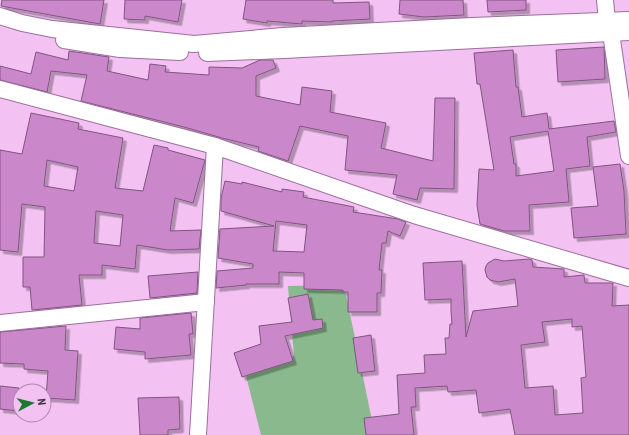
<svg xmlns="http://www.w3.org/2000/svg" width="629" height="435" viewBox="0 0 629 435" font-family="'Roboto Condensed',sans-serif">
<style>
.green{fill:#89b98d}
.building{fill:#ca88cb;stroke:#805480;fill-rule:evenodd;filter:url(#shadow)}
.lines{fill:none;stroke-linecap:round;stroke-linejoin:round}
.minor-casing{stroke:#9c6f9c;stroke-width:18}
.minor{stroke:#fff;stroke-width:16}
</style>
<defs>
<filter id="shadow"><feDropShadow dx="3.5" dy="3.5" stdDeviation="0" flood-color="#0004"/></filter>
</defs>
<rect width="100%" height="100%" fill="#f3c1f2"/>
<!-- green -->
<path class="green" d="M344,285L375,435H261L244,368L294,356L288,286Z"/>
<!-- building -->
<g class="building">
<path d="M2,0H104L100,24L1,6Z"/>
<path d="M125,0H182L178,22L145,16V20L124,19Z"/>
<path d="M246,0H333V3L369,2L370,19L332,21V22L302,21V24L267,21V23L243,19Z"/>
<path d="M400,0H463L464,15L424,17L399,14Z"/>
<path d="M487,0H526V10L488,12Z"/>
<path d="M604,47L605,79L558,82L556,50Z"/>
<path d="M513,50L516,87H518L522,117L547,113L549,129L614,121L616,132L587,137L590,166L566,169L569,202L529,205L530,231H504L480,224L477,205L479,169L494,170L480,84H477L474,53ZM548,131L554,171L516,176V164H514L510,137Z"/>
<path d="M69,51L109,57L107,71L148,80L150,64L166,66L165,72L209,75V67L242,68L260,60H273L276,68L256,76V96L300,105L302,87L332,91L330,112L386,123L381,148L433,161L435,98H455L454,189L420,188L417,200L393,194L397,175L345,170L348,136L300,126L288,161L258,151L259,147L222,138L184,127L81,101L87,75L51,71L47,92L0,80V66L31,74L36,52L68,60Z"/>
<path d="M31,113L79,123L78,129L123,138L115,188L143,191L154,145L168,148V150L205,160L193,203L175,198L170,231L201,230L199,249L168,250L137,245L135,269L102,265V275H79L82,305L32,310L30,287H23V257H44L45,207L22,204L18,252L0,250V150L22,154ZM47,160L78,167L74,191L44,186ZM96,211L123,215L120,246L94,243Z"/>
<path d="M620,164L624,191L626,234L574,238L571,208L598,206L593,167Z"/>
<path d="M225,181L242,184V182L282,192V189L304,192L303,197L354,207L353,212L398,219L406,222L400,236L388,231L386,243H382L379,270H382L381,293H377V312H348V292H343V290L304,289V273L279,272V284H246V285L216,288L217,271L253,268V264L218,258L220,229L274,226L221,211V198ZM276,221L307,225L304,252L273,251Z"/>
<path d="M495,259L504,261L529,259L532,260L533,267L564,269V277L584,275L585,283H613L612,306L629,305V435H515L510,409L479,413L476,390L448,392L447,386L415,388L416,407H411L414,435H366L364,418L399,414L397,375L425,373L424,355L446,354L445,338H449L450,324H452L451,311V299L425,300L423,263L462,261L466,337L473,311L518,306L515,279L498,282L490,280L487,277L485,270L486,266L488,263ZM572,319V327L582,326L586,377L581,378L583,413L555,415L553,386L525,388L521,345L545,342L542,322Z"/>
<path d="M198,272L197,293L150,298L148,276Z"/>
<path d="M308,294L313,320L322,319L323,328L285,336L293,361L242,377L234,353L261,344L259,326L292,322L288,298Z"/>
<path d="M191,313L193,334H189L191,355L145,359V352L114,349L116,327L140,329V318Z"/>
<path d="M66,326L65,350L78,351L75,400L46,398L48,371L24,369V364L0,363V332Z"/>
<path d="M371,335L375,371L358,373L353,338Z"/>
<path d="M0,386L19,388L18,411L0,409Z"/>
<path d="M179,397L180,429L168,430V435H140L138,398Z"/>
</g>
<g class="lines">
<!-- minor casing -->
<g class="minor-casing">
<g id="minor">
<path d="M605,0L607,22"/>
<path d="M0,16L22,23L52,29L194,44L283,36L472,26L629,20"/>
<path d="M611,33L629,156"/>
<path d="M64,40L120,49L180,52"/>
<path d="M207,53L284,50L629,32"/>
<path d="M0,89L215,146L414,215L629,278"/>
<path d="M0,323L206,302"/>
<path d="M198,435L215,146"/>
</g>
</g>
<!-- minor -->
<use href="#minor" class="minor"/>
</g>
<!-- north arrow -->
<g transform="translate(32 403) rotate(83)"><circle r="19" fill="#f3c1f2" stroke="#ae88ad"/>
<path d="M0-3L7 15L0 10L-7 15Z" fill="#177b2e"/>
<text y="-6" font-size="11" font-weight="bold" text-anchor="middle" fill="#463346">N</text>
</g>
</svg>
